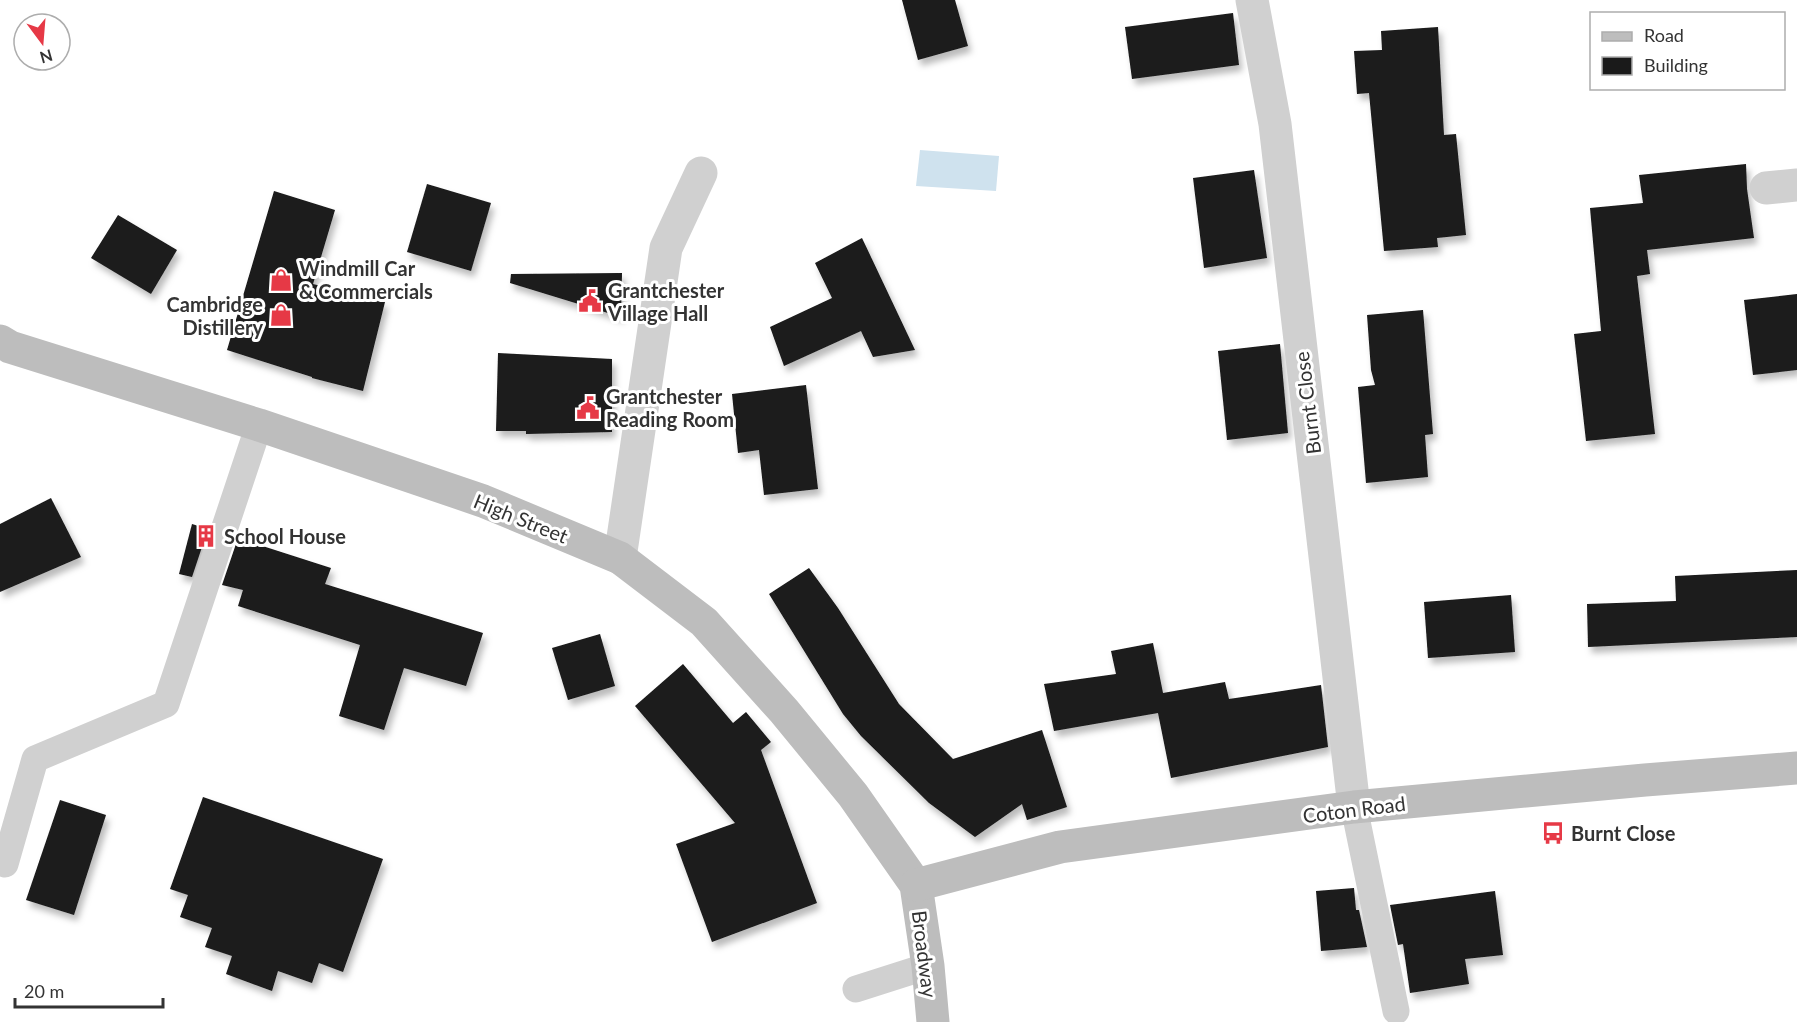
<svg xmlns="http://www.w3.org/2000/svg" width="1797" height="1022" viewBox="0 0 1797 1022" font-family="Lato,sans-serif">
<style>
.water{fill:#cfe2ee}
.building{fill:#1a1a1a;filter:url(#shadow)}
.lines{fill:none;stroke-linecap:round;stroke-linejoin:round}
.lane{stroke:#d0d0d0;stroke-width:27}
.street{stroke:#d0d0d0;stroke-width:33}
.secondary{stroke:#bdbdbd;stroke-width:33}
.labels{text-anchor:middle;dominant-baseline:central;stroke-width:6;stroke-linejoin:round;paint-order:stroke}
.poi-label{font-size:20px;font-weight:bold;fill:#333;stroke:#fff;text-anchor:start}
.street-label{font-size:20px;fill:#333;stroke:#fff}
</style>
<defs>
<filter id="shadow"><feDropShadow dx="3.5" dy="6" stdDeviation="3" flood-color="#0004"/></filter>
</defs>
<rect width="100%" height="100%" fill="#fff"/>
<!-- water -->
<path class="water" d="M920,150L999,156L996,191L916,186Z"/>
<!-- building -->
<g class="building">
<path d="M902,0H955L968,46L918,60Z"/>
<path d="M1233,13L1239,65L1132,79L1125,27Z"/>
<path d="M1438,27L1444,135L1456,134L1466,235L1437,238L1438,247L1384,251L1369,93L1357,94L1354,51L1382,50L1381,31Z"/>
<path d="M1746,164L1747,189L1754,238L1647,250L1650,274L1637,276L1655,434L1586,441L1574,334L1601,331L1590,208L1643,203L1639,175Z"/>
<path d="M1254,170L1267,258L1204,268L1193,178Z"/>
<path d="M427,184L491,203L471,271L407,252Z"/>
<path d="M274,191L335,210L313,284L385,302L363,391L312,378V377L227,350Z"/>
<path d="M118,215L177,250L151,294L91,258Z"/>
<path d="M862,238L915,350L873,357L861,331L784,366L770,327L832,298L815,263Z"/>
<path d="M622,273L621,317L510,283L511,274Z"/>
<path d="M1797,294V370L1753,375L1744,300Z"/>
<path d="M1423,310L1433,434L1425,435L1428,477L1366,483L1358,387L1375,385L1371,370L1367,315Z"/>
<path d="M1280,344L1288,433L1227,440L1218,351Z"/>
<path d="M498,353L612,359V432L526,434V431H496Z"/>
<path d="M806,385L818,489L764,495L759,450L738,453L732,394Z"/>
<path d="M51,498L81,557L0,592V524Z"/>
<path d="M192,524L208,529L192,577L179,574Z"/>
<path d="M238,538L331,568L325,584L483,633L466,686L404,668L384,730L339,716L360,645L238,606L243,590L222,585Z"/>
<path d="M809,568L838,608L899,704L953,759L1042,730L1067,807L1027,820L1022,804L975,837L929,803L861,736L843,714L769,594Z"/>
<path d="M1797,570V637L1588,647L1587,604L1676,601L1675,576Z"/>
<path d="M1511,595L1515,652L1428,658L1424,602Z"/>
<path d="M600,634L615,686L568,700L552,648Z"/>
<path d="M1153,643L1163,693L1225,682L1229,699L1321,685L1328,747L1171,778L1158,713L1054,731L1044,684L1116,674L1111,651Z"/>
<path d="M683,664L733,723L746,712L771,742L761,750L817,903L712,942L676,844L735,823L635,706Z"/>
<path d="M203,797L383,859L343,972L319,963L312,983L278,971L272,991L226,974L232,956L205,947L212,928L180,917L188,895L170,889Z"/>
<path d="M60,800L106,815L74,915L26,900Z"/>
<path d="M1354,888L1356,910H1359L1367,947L1321,951L1316,891Z"/>
<path d="M1495,891L1503,955L1465,959L1469,984L1410,993L1403,944L1398,945L1390,905Z"/>
</g>
<g class="lines">
<!-- lane -->
<g class="lane">
<path d="M1354,807L1396,1011"/>
<path d="M5,864L35,759L166,704L259,425"/>
<path d="M856,989L928,966"/>
</g>
<!-- street -->
<g class="street">
<path d="M1252,0L1275,124L1354,807"/>
<path d="M1766,188L1797,185"/>
<path d="M620,558L666,248L701,173"/>
</g>
<!-- secondary -->
<g class="secondary">
<path d="M0,341L10,347L259,425L483,501L620,558L704,622L784,711L853,795L916,885L928,966L933,1022"/>
<path d="M916,885L1060,847L1354,807L1645,780L1797,768"/>
</g>
</g>
<!-- icons -->
<defs>
<g id="shop-bare" transform="scale(1.8)"><path d="M-5-2.5h2.3a2.7 3.5 0 0 1 5.4 0H5L5.5 6h-11ZM-1.5-2.5h3a1.5 2.3 0 0 0-3 0Z" fill="#e63946" stroke="#fff" stroke-width="2.5" paint-order="stroke"/></g>
<g id="civic-bare" transform="scale(1.8)"><path d="M-.6-6.5H3V-4.5H.6V-3L4-1V1h2V6H-6V1h2V-1L-.6-3ZM-1.2 2.5V6h2.4V2.5Z" fill="#e63946" stroke="#fff" stroke-width="2.5" paint-order="stroke"/></g>
<g id="building-bare" transform="scale(1.8)"><path d="M-4-6H4V6H1V3H-1V6H-4ZM-2.5-4.3h1.7v1.8h-1.7ZM.8-4.3h1.7v1.8H.8ZM-2.5-1h1.7V.8h-1.7ZM.8-1h1.7V.8H.8Z" fill="#e63946" stroke="#fff" stroke-width="2.5" paint-order="stroke"/></g>
<g id="bus-bare" transform="scale(1.8)"><path d="M-5-6H5V4H4V6H2V4H-2V6H-4V4H-5ZM-3.5-4V0h7V-4ZM-3.5 1.2v1.5H-2V1.2ZM2 1.2v1.5H3.5V1.2Z" fill="#e63946" stroke="#fff" stroke-width="2.5" paint-order="stroke"/></g>
</defs>
<g fill-rule="evenodd">
<use href="#shop-bare" x="281" y="280"/>
<use href="#civic-bare" x="590" y="301"/>
<use href="#shop-bare" x="281" y="315"/>
<use href="#civic-bare" x="588" y="408"/>
<use href="#building-bare" x="206" y="536"/>
<use href="#bus-bare" x="1553" y="833"/>
</g>
<g class="labels">
<!-- poi labels -->
<g class="poi-label">
<text x="299" y="268">Windmill Car<tspan x="299" dy="23">&amp; Commercials</tspan></text>
<text x="608" y="290">Grantchester<tspan x="608" dy="23">Village Hall</tspan></text>
<text x="263" y="304" text-anchor="end">Cambridge<tspan x="263" dy="23">Distillery</tspan></text>
<text x="606" y="396">Grantchester<tspan x="606" dy="23">Reading Room</tspan></text>
<text x="224" y="536">School House</text>
<text x="1571" y="833">Burnt Close</text>
</g>
<!-- street labels -->
<g class="street-label">
<text transform="translate(1307 403) rotate(-97)">Burnt Close</text>
<text transform="translate(521 518) rotate(22)">High Street</text>
<text transform="translate(1354 809) rotate(-7)">Coton Road</text>
<text transform="translate(925 954) rotate(83)">Broadway</text>
</g>
</g>
<!-- legend -->
<rect x="1590" y="12" width="195" height="78" fill="#ffffff" stroke="#adadad" stroke-width="1.5"/>
<rect x="1602" y="32" width="30" height="9" fill="#bdbdbd" stroke="#adadad" stroke-width="1.5"/>
<text x="1644" y="42" font-size="18" fill="#333333">Road</text>
<rect x="1602" y="57" width="30" height="18" fill="#1a1a1a" stroke="#adadad" stroke-width="1.5"/>
<text x="1644" y="72" font-size="18" fill="#333333">Building</text>
<!-- north arrow -->
<g transform="translate(42 42) rotate(164)"><circle r="28" fill="#ffffff" stroke="#adadad" stroke-width="1.5"/>
<path d="M0-4.5L10 22L0 15L-10 22Z" fill="#e63946"/>
<text y="-9" font-size="16" font-weight="bold" text-anchor="middle" fill="#333333">N</text>
</g>
<!-- scale -->
<path d="M15 998v9h148v-9" fill="none" stroke="#333333" stroke-width="3"/>
<text x="24" y="998" font-size="18" fill="#333333" stroke="#ffffff" stroke-width="4.5" paint-order="stroke">20 m</text>
</svg>
